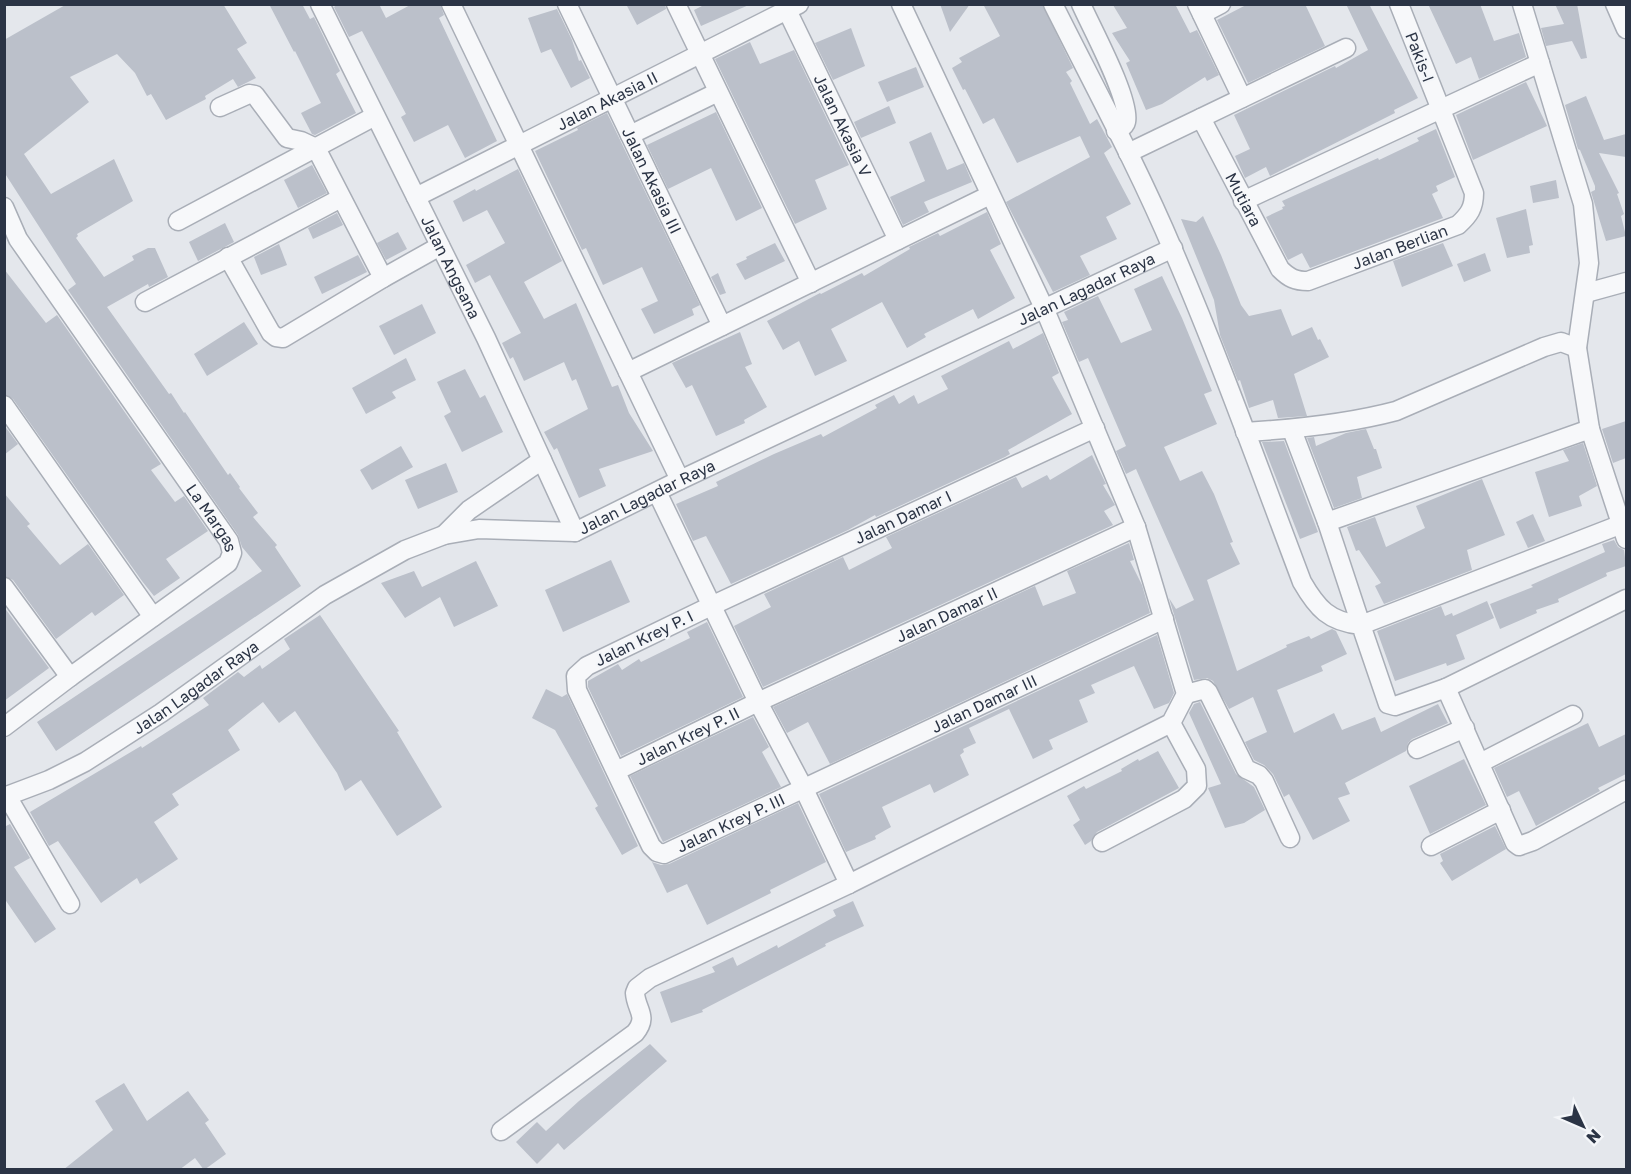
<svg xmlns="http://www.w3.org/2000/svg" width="1631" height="1174" viewBox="0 0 1631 1174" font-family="'Golos Text',sans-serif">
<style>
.building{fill:#bbc0ca}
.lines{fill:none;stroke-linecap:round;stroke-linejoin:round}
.minor-casing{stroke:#a9aeb7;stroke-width:21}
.minor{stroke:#f7f8fa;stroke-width:18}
.labels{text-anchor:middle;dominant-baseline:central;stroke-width:4.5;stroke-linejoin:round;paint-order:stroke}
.street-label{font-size:16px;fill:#2b3445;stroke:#f4f6f9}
</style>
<rect width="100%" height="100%" fill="#e4e7ec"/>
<!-- building -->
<g class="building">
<path d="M67,4H223L247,43L237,49L256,78L238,87L233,79L205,96L206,99L166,120L151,94L147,96L135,73L117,54L70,77L89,102L24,154L51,194L114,159L133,201L77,234L78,236L76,238L104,277L134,260L132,256L148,248H155L168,277L149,287L148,284L107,307L169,394L171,393L184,413L185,412L228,475L230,473L240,487L239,488L258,513L253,517L277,545L275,547L301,586L56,751L37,722L262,571L242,547L238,535L68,290L76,284L4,172V40Z"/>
<path d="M269,4H302L310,19L314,17L340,71L336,74L356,113L315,135L312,134L301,113L321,103L295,51L294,52Z"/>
<path d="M338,4H379L386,18L412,4H440L444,15L439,18L497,141L465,158L448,125L414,142L401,117L406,114L362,31L349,37L334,7Z"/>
<path d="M626,4H665L666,9L637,25Z"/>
<path d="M706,4H751L701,26L694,10Z"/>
<path d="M940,4H970L950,32Z"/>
<path d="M983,4H1042L1073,68L1066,72L1072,81L1070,83L1090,124L1097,119L1112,147L1104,153L1131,204L1106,217L1117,239L1080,256L1090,275L1053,292L1006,202L1090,157L1080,136L1017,163L994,118L983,124L965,89L963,90L952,68L962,62L959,58L1000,36Z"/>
<path d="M1175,4L1190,33L1197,30L1219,75L1207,81L1205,77L1162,104L1146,110L1126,63L1130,61L1112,33L1127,28L1113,5Z"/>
<path d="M1248,4H1305L1325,46L1248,83L1217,20Z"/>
<path d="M1346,4H1369L1418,98L1394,110L1395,113L1270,176L1266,167L1245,178L1235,156L1250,149L1234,115L1335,66L1336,68L1368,50Z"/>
<path d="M1428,4H1480L1494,41L1519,33L1526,57L1479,79L1471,57L1456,64Z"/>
<path d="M1555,4H1577L1587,58L1581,59L1572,41L1546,46L1541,28L1564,24Z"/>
<path d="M557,9L572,40L579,61L581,60L590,78L571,88L551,49L541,53L528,18Z"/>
<path d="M851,28L865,66L833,80L815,43Z"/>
<path d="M750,42L760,64L794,50L849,165L815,180L827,209L795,224L715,59Z"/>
<path d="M916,67L924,87L887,102L878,82Z"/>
<path d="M1526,82L1547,126L1473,160L1456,115Z"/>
<path d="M1586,96L1604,140L1626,134V157L1599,153L1619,193L1617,194L1624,214L1621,216L1626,236L1606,241L1591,192L1595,190V186L1580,150L1578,149L1565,105Z"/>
<path d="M889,106L896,123L861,138L854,122Z"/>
<path d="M716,112L762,208L736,221L711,168L668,189L647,145Z"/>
<path d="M607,113L700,305L692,309L694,315L654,334L641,309L658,301L642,267L603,285L586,248L582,250L535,151L578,130L577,128Z"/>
<path d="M1436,129L1455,177L1436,186L1438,191L1432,194L1443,218L1310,268L1302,253L1288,260L1266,217L1283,209L1282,207L1285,206L1282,201L1378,158L1379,160L1419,141L1417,138Z"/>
<path d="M931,132L947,170L964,163L972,182L924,202L929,212L903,225L890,197L925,181L909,142Z"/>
<path d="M312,165L327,193L298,208L284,180Z"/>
<path d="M518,169L562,261L524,282L544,319L576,303L612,387L618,385L629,413L653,451L599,469L606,486L579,498L557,448L554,450L544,432L588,409L576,379L572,381L564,362L524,381L513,357L510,359L502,343L521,333L490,275L475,283L466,265L505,243L487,210L463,222L453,201L475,189L476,191Z"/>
<path d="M1556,180L1559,198L1533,203L1530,186Z"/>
<path d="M1526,209L1533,245L1529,246L1530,253L1507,258L1496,218Z"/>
<path d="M987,212L1001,244L990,250L1015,298L978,319L973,309L924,334L926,337L907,348L882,302L831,329L847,361L815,376L799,341L783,350L767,321L820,293L821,294L862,273L864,276L910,249L909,247L938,233L940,236Z"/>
<path d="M337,213L343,225L313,239L308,228Z"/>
<path d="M1203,216L1221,255L1241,305L1249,316L1281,309L1292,336L1312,327L1318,340L1320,339L1329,357L1294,374L1307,416L1278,418L1273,400L1249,408L1240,380L1238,381L1220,335L1214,300L1181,219L1196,222Z"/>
<path d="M225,223L234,242L198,261L189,242Z"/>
<path d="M398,232L407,249L386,260L377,243Z"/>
<path d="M775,243L785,261L745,280L736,264L747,259L746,257Z"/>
<path d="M1443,243L1453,266L1402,287L1393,261Z"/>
<path d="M279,244L287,265L261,275L254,257Z"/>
<path d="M1485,253L1491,271L1464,282L1457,264Z"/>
<path d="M358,255L367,272L322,294L314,277Z"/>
<path d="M4,269L46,323L57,315L161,464L151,470L175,502L184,496L208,531L166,559L180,578L154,596L142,581L13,399L4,394Z"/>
<path d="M718,273L726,293L720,295L711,277Z"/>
<path d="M1162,276L1182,318L1212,391L1204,394L1217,424L1164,447L1180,481L1202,471L1214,494L1233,542L1230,543L1240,564L1207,580L1237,671L1287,647L1286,645L1309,636L1311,639L1332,629L1336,631L1347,654L1321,666L1323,671L1277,690L1294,733L1334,713L1342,730L1375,717L1381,732L1438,704L1448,723L1412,739L1408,743L1406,751L1345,783L1350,794L1338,798L1350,821L1313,840L1289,794L1284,797L1273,774L1264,765L1254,760L1245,742L1267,732L1253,697L1229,709L1213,681L1207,678L1194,680L1169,598L1176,609L1194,600L1136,469L1126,474L1116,451L1126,446L1088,358L1079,362L1062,322L1068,320L1064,312L1098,296L1121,343L1152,330L1134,289Z"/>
<path d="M422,304L436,333L394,355L379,326Z"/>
<path d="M244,322L258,344L207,376L194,354Z"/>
<path d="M740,332L752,364L745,367L767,407L744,420L745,423L716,436L692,385L686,388L672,363Z"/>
<path d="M1043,333L1059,373L1052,377L1072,414L1008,450L1010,454L1005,457L876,517L875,515L848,530L731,584L706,536L693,541L676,504L718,486L716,482L774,454L821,434L823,437L877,408L875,405L894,395L899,404L914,395L918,404L948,389L941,376L1009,341L1013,349Z"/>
<path d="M406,358L416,380L392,392L396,398L366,414L352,388Z"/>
<path d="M465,369L480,398L485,395L503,432L462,452L444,416L451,412L437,382Z"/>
<path d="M1626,421V458L1613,463L1602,429Z"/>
<path d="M4,425L18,444L4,455Z"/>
<path d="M1366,429L1374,449H1376L1382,468L1357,477L1362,498L1334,508L1307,438L1314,437L1316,446L1346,433Z"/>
<path d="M1284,441L1318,532L1300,539L1262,442Z"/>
<path d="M1583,443L1597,486L1579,496L1582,506L1549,517L1535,472L1569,461L1563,450Z"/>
<path d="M401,446L413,467L372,490L360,470Z"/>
<path d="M1092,455L1106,484L1103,485L1115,505L1104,511L1113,525L763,687L734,626L771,607L764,594L843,557L849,570L892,548L886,537L1016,477L1022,488L1047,475L1050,480Z"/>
<path d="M446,463L458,492L418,509L405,480Z"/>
<path d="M1482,479L1505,535L1467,550L1472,570L1384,604L1375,586L1381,583L1359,550L1356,551L1347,527L1375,517L1386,547L1425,528L1416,506Z"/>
<path d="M4,493L30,524L27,526L60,565L88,544L124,595L95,616L92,612L56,639L13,580L4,576Z"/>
<path d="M1533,514L1545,541L1528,548L1516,522Z"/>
<path d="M1614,540L1618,547L1624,550L1626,566L1606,573L1607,576L1558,599L1559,602L1536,610L1537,613L1500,629L1490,604L1533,587L1531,585L1605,552L1602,544Z"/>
<path d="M1129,543L1134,560L1130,561L1142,585L1150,613L830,764L808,722L787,733L773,707L1035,586L1043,606L1076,593L1067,571Z"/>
<path d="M611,560L630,602L563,632L545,590Z"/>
<path d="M476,561L498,606L454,627L440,597L405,618L381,583L414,571L422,587Z"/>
<path d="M1487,601L1494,618L1456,635L1465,659L1447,666L1446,663L1395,681L1377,631L1441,606L1445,616L1452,613L1453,616Z"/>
<path d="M4,607L49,668L4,701Z"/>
<path d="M320,615L399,731L397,732L442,807L397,836L361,780L345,791L337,773L295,711L279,723L263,702L228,730L240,750L172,794L179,805L154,822L178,859L140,884L137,878L101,903L58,841L49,846L30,812L141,746L142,748L209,705L203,698L238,672L244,677L260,665L262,669L290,649L284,639Z"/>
<path d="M707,622L743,697L621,756L588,687V681L618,664L622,670L639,659L641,662L690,638L687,632Z"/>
<path d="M1157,635L1174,693L1169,703L1154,709L1134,666L1091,685L1095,693L1079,700L1088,722L1049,740L1053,749L1033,759L1009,709L969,728L976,743L963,749L964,752L960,755L969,775L934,793L930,784L882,807L891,827L875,836L876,839L846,852L819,794Z"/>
<path d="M546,689L562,697L567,694L638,846L622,855L595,808L598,806L555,730L532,718Z"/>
<path d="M1200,702L1236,774L1254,787L1265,810L1244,823L1225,828L1208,788L1221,784L1189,713L1194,704Z"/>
<path d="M753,717L769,747L762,752L781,787L663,842L630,776Z"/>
<path d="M1588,723L1599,747L1626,734V774L1598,788L1600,791L1536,826L1519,791L1507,797L1494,768Z"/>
<path d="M1158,751L1179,788L1097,832L1091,841L1085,845L1073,825L1080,820L1067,796L1084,786L1086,789L1122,771L1121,769L1138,759L1139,761Z"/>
<path d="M1464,759L1486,805L1430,834L1409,786Z"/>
<path d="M798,803L826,862L770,890L771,893L707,925L687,884L667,893L652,862L661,865L669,864Z"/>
<path d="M10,824L30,858L14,867L56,929L35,943L4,898V827Z"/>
<path d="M1495,826L1506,849L1452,881L1440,863L1443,861L1440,854Z"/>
<path d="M853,901L864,926L825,944L826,946L702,1010L703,1012L671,1023L660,992L715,972L712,967L733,957L737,966L777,945L778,948L836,916L833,910Z"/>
<path d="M650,1044L667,1061L564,1150L558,1143L537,1164L516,1142L537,1122L546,1131L579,1101Z"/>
<path d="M124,1083L147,1121L188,1091L209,1120L205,1123L226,1154L204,1170L195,1158L179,1170H63L113,1130L95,1101Z"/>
</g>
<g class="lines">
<!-- minor casing -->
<g class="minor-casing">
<g id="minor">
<path id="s1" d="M320,4L486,338L575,532"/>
<path d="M451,4L680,480"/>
<path id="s2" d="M567,4L722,326"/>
<path d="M676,4L811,283"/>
<path id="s3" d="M784,4L898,240"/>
<path d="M1053,4C1094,86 1138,167 1173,250C1220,359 1260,471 1302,582C1317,608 1329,622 1361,625L1388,704L1395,706L1446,688L1515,843L1519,846L1533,841L1626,790"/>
<path d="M1081,4C1091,27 1131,100 1126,122C1125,127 1120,128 1116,131"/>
<path d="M1197,4L1242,98"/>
<path d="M1522,4L1583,204L1589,263L1577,348L1590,429L1626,539"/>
<path d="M1615,4L1626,29"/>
<path d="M1202,14L1221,4"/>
<path d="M220,107L249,94L255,95L287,138L301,141L316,148L383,278"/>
<path id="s4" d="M1201,118L1280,269C1289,278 1295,281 1308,281L1458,225C1469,215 1474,208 1474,193L1399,4"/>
<path d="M630,135L718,92"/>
<path d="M1128,153L1346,48"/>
<path id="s5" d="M416,197L799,4"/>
<path d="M1243,201L1540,63"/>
<path id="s6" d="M4,207L18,239L229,541L232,553L228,563L70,677L4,587"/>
<path d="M178,221L375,116"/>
<path d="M228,257L271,333L276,337L283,338L383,278L440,246"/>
<path d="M1586,293L1626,282"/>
<path d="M145,302L341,198"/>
<path d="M628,372L990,195"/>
<path d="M4,405L153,617"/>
<path id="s7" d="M1095,428L711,606L587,666L576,676L577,690L651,846L657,852L664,854L1164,619"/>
<path d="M1292,430L1327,522L1361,625L1622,524"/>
<path d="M1245,432C1296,429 1347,424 1396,411L1544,347L1561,342L1577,348"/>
<path d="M657,492L758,702L804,789L849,884"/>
<path d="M1327,522L1590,429"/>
<path d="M444,535L469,510L542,460"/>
<path d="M1446,688L1626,599"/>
<path d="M1186,694L1205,689L1208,692L1246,769L1259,775L1264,781L1290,838"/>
<path d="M4,727L70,677"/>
<path d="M1417,749L1465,728"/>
<path d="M1480,763L1573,715"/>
<path id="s8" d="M616,771L758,702L1136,527"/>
<path d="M7,796L70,904"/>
<path id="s9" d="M4,797L49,780L85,762L161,713L325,595L405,550L444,535L479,529L575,532L680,480L1173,248"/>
<path d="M1102,842L1184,799L1197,786L1196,769L1171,723"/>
<path d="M1431,846L1501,810"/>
<path d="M501,1131L635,1033C649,1016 636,1010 635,993L637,988L650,978L849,884L1171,723L1186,694L1136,527L1045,310L901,4"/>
</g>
</g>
<!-- minor -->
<use href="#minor" class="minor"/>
</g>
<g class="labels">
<!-- street labels -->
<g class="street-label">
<text transform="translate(1420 57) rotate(69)">Pakis-I</text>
<text stroke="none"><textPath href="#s5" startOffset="214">Jalan Akasia II</textPath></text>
<text stroke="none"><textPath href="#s3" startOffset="135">Jalan Akasia V</textPath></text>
<text stroke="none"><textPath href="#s2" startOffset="196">Jalan Akasia III</textPath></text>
<text stroke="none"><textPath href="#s4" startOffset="92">Mutiara</textPath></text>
<text stroke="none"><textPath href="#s4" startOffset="300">Jalan Berlian</textPath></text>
<text stroke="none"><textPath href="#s1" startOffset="294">Jalan Angsana</textPath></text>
<text stroke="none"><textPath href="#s9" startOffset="1212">Jalan Lagadar Raya</textPath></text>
<text stroke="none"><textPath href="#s9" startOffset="726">Jalan Lagadar Raya</textPath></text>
<text transform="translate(903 517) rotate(-25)">Jalan Damar I</text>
<text stroke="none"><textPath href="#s6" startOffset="375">La Margas</textPath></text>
<text stroke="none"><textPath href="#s8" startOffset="366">Jalan Damar II</textPath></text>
<text transform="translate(644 638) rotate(-26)">Jalan Krey P. I</text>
<text stroke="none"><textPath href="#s9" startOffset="222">Jalan Lagadar Raya</textPath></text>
<text stroke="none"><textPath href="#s7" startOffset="1132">Jalan Damar III</textPath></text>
<text stroke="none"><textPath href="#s8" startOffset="80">Jalan Krey P. II</textPath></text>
<text stroke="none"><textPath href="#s7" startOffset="852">Jalan Krey P. III</textPath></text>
</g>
</g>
<!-- border -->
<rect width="1631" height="1174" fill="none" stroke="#2b3445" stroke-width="12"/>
<!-- north arrow -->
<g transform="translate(1583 1126) rotate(134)" stroke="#f4f6f9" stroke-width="4.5" paint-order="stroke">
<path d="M0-4.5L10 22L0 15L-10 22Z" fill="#2b3445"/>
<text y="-9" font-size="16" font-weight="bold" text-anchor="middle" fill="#2b3445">N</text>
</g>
</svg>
